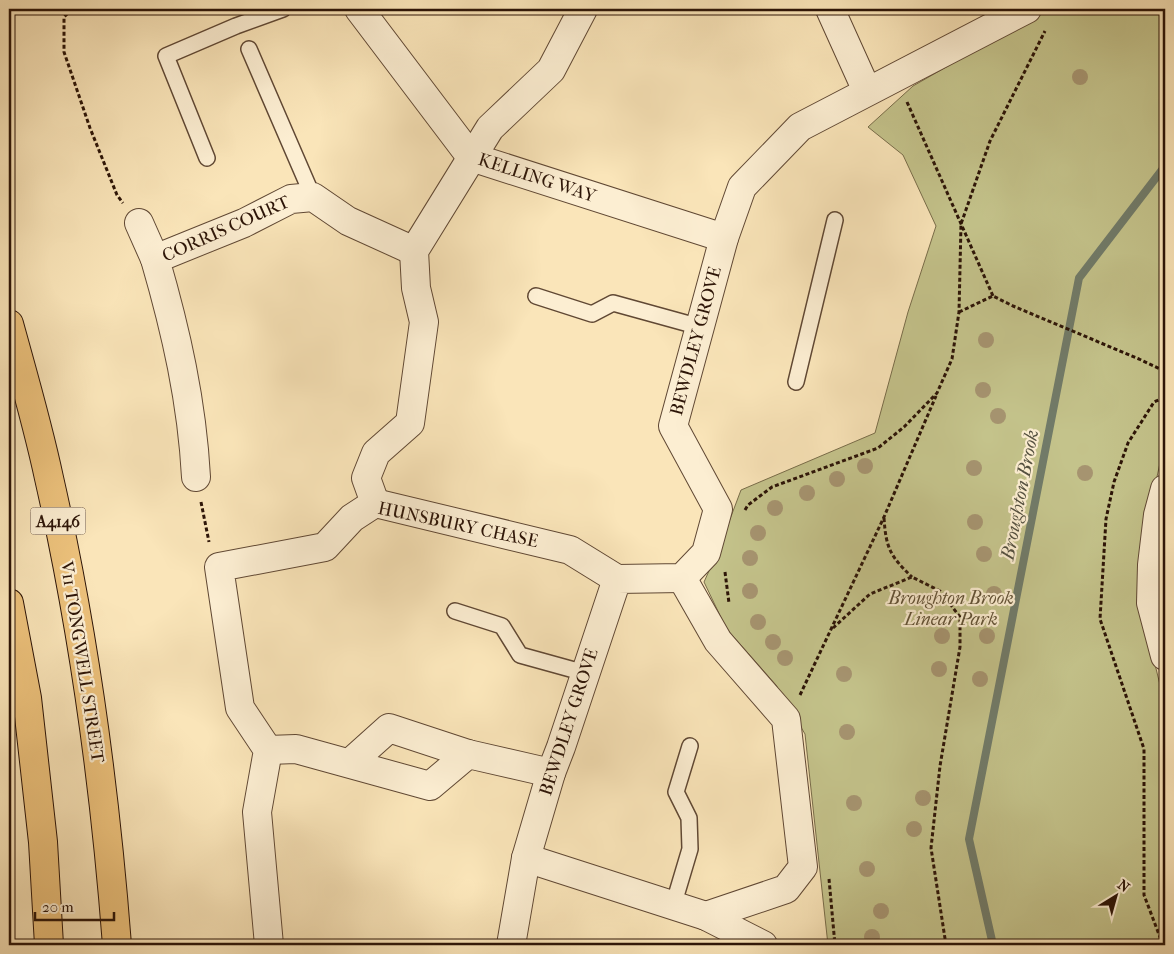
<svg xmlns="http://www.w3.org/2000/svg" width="1174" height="954" viewBox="0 0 1174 954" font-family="'IM FELL French Canon',serif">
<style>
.green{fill:#c4c38b;stroke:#786c49}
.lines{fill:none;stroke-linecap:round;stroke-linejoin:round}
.stream{stroke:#717b69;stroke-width:8}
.service-casing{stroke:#604834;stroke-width:18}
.minor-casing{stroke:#604834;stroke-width:30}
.trunk-casing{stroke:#2c1407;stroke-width:30}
.path{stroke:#2c1407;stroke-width:3;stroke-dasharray:4 2.5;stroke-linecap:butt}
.service{stroke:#fceed2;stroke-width:15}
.minor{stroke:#fceed2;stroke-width:28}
.trunk{stroke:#edc27c;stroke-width:28}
.tree{fill:#a69470}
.labels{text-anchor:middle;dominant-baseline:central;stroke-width:4.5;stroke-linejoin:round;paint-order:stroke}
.shield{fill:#fceed2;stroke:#6a5544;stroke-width:1}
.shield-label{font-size:16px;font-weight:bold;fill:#2c1407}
.street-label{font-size:18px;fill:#2c1407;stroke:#fceed2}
.park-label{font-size:18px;font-style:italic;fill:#615135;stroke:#fceed2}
.water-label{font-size:19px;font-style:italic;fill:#545040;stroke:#fceed2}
</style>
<rect width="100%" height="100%" fill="#fae5b9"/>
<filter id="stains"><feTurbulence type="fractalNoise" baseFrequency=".004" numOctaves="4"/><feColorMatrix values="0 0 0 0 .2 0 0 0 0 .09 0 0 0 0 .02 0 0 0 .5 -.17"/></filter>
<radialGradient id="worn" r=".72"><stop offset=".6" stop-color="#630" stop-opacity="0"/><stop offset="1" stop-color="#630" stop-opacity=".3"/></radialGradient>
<!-- green -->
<path class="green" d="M1035,9H1165V451L1160,463L1141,550V608L1165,705V945H828L805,734L776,685L726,628L704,582L718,551L741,490L875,433L908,312L936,226L903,155L868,127L913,86L1030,19Z"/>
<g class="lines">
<!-- stream -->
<path class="stream" d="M993,945L969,839L1079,278L1165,166"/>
<!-- service casing -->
<g class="service-casing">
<g id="service">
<path d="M249,49L313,197"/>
<path d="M207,158L166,56L236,26L283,9"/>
<path d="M536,296L592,314L613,303L700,327"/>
<path d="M796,382L835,220"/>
<path d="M455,611L502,626L520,655L585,673"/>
<path d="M673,906L690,849L689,818L676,792L690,746"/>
</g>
</g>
<!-- minor casing -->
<g class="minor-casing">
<g id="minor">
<path d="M359,9L471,157L724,238"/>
<path d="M830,9L867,91"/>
<path d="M139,223L155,259"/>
<path d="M196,477C192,402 176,331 155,259L244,223L291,199L313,197L348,221L414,251"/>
<path d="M1165,489L1158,515L1152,565L1151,603L1165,656"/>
<path d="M375,503L366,478L376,453L410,423L424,322L416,288L414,251L490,128L551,70L583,9"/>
<path d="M682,578L718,641L786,719L803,867L786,889L706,916"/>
<path d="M268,750L296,749L430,786L468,754L551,773"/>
<path d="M350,763L389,728L468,754"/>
<path d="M526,858L706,916L763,945"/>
<path d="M269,945L257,812L268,750L240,708L219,567L325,547L352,518L375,503L570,550L617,579"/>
<path d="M511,945L526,858L551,773L561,747L617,579L682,578L706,553L718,509L673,426L724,238L742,187L800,127L1027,9"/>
</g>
</g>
<!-- trunk casing -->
<g class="trunk-casing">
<g id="trunk">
<path d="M9,324C23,375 38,426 49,478C84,632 105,788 117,945"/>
<path d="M9,603L27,698L43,842L49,945"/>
</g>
</g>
<!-- path -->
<g class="path">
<path d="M72,9L64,17V52L90,128L117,195L123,203"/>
<path d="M907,102L993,296"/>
<path d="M959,312L993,296L1013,306L1139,359L1160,369L1165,380"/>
<path d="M201,502L209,542"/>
<path d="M745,510L748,505L772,487L878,448L904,427L937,393L952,359L959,312L961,224L990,141L1045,31"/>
<path d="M884,518C886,548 890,556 912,577"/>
<path d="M725,572L729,603"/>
<path d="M833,628L870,594L912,577L940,591L960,617V647L940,766L931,848L946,945"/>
<path d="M800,695L884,517L936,396"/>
<path d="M9,834C12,862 15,890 9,918"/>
<path d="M829,879L835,945"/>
<path d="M1163,945L1144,895V749L1100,619L1106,519L1114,482L1128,443L1154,402L1165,397"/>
</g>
<!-- service -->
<use href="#service" class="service"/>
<!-- minor -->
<use href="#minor" class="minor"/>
<!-- trunk -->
<use href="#trunk" class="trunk"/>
</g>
<!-- trees -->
<g class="tree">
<circle cx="1080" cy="77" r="8"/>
<circle cx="986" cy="340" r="8"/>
<circle cx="983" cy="390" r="8"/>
<circle cx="998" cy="416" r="8"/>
<circle cx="865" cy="466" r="8"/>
<circle cx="974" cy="468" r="8"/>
<circle cx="1085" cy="473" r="8"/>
<circle cx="837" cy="479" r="8"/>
<circle cx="807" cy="493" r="8"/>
<circle cx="775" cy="508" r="8"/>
<circle cx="975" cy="522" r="8"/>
<circle cx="758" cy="533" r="8"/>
<circle cx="984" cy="554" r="8"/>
<circle cx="750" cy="558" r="8"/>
<circle cx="750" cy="591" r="8"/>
<circle cx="994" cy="594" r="8"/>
<circle cx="758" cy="622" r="8"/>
<circle cx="942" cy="636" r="8"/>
<circle cx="987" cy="636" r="8"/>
<circle cx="773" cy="642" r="8"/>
<circle cx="785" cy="658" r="8"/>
<circle cx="939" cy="669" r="8"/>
<circle cx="844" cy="674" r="8"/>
<circle cx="980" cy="679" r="8"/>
<circle cx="847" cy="732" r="8"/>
<circle cx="923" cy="798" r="8"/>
<circle cx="854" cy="803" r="8"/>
<circle cx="914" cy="829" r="8"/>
<circle cx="867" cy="869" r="8"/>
<circle cx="881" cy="911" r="8"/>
<circle cx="872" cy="937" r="8"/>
</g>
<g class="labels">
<!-- shield labels -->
<rect class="shield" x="30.5" y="507.5" width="55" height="27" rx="4"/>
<g class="shield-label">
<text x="58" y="521">A4146</text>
</g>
<!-- street labels -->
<g class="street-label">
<text transform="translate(537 178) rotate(18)">KELLING WAY</text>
<text transform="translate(226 229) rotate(-24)">CORRIS COURT</text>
<text transform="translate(696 341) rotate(-75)">BEWDLEY GROVE</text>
<text transform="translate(458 525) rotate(12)">HUNSBURY CHASE</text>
<text transform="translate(82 662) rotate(81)">V11 TONGWELL STREET</text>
<text transform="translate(569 722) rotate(-72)">BEWDLEY GROVE</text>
</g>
<!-- park labels -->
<g class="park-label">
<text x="951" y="598">Broughton Brook<tspan x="951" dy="21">Linear Park</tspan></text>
</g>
<!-- water labels -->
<g class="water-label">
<text transform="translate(1020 495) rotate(-79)">Broughton Brook</text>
</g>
</g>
<!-- margin -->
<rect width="1174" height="954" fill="none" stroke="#fae5b9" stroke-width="30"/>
<rect x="10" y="10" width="1154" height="934" fill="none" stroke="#2c1407" stroke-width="2.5"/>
<rect x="15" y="15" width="1144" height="924" fill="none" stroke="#2c1407"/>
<!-- north arrow -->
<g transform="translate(1116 896) rotate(37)" stroke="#fceed2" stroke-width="4" paint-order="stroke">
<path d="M0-4L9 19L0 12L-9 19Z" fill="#2c1407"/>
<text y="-8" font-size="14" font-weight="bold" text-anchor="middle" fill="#2c1407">N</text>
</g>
<!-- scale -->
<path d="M35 912v8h79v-8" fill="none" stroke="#2c1407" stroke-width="2.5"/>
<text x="42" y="912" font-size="15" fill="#2c1407" stroke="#fceed2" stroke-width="4" paint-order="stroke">20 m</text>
<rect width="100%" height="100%" filter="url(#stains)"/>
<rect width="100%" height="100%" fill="url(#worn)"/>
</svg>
